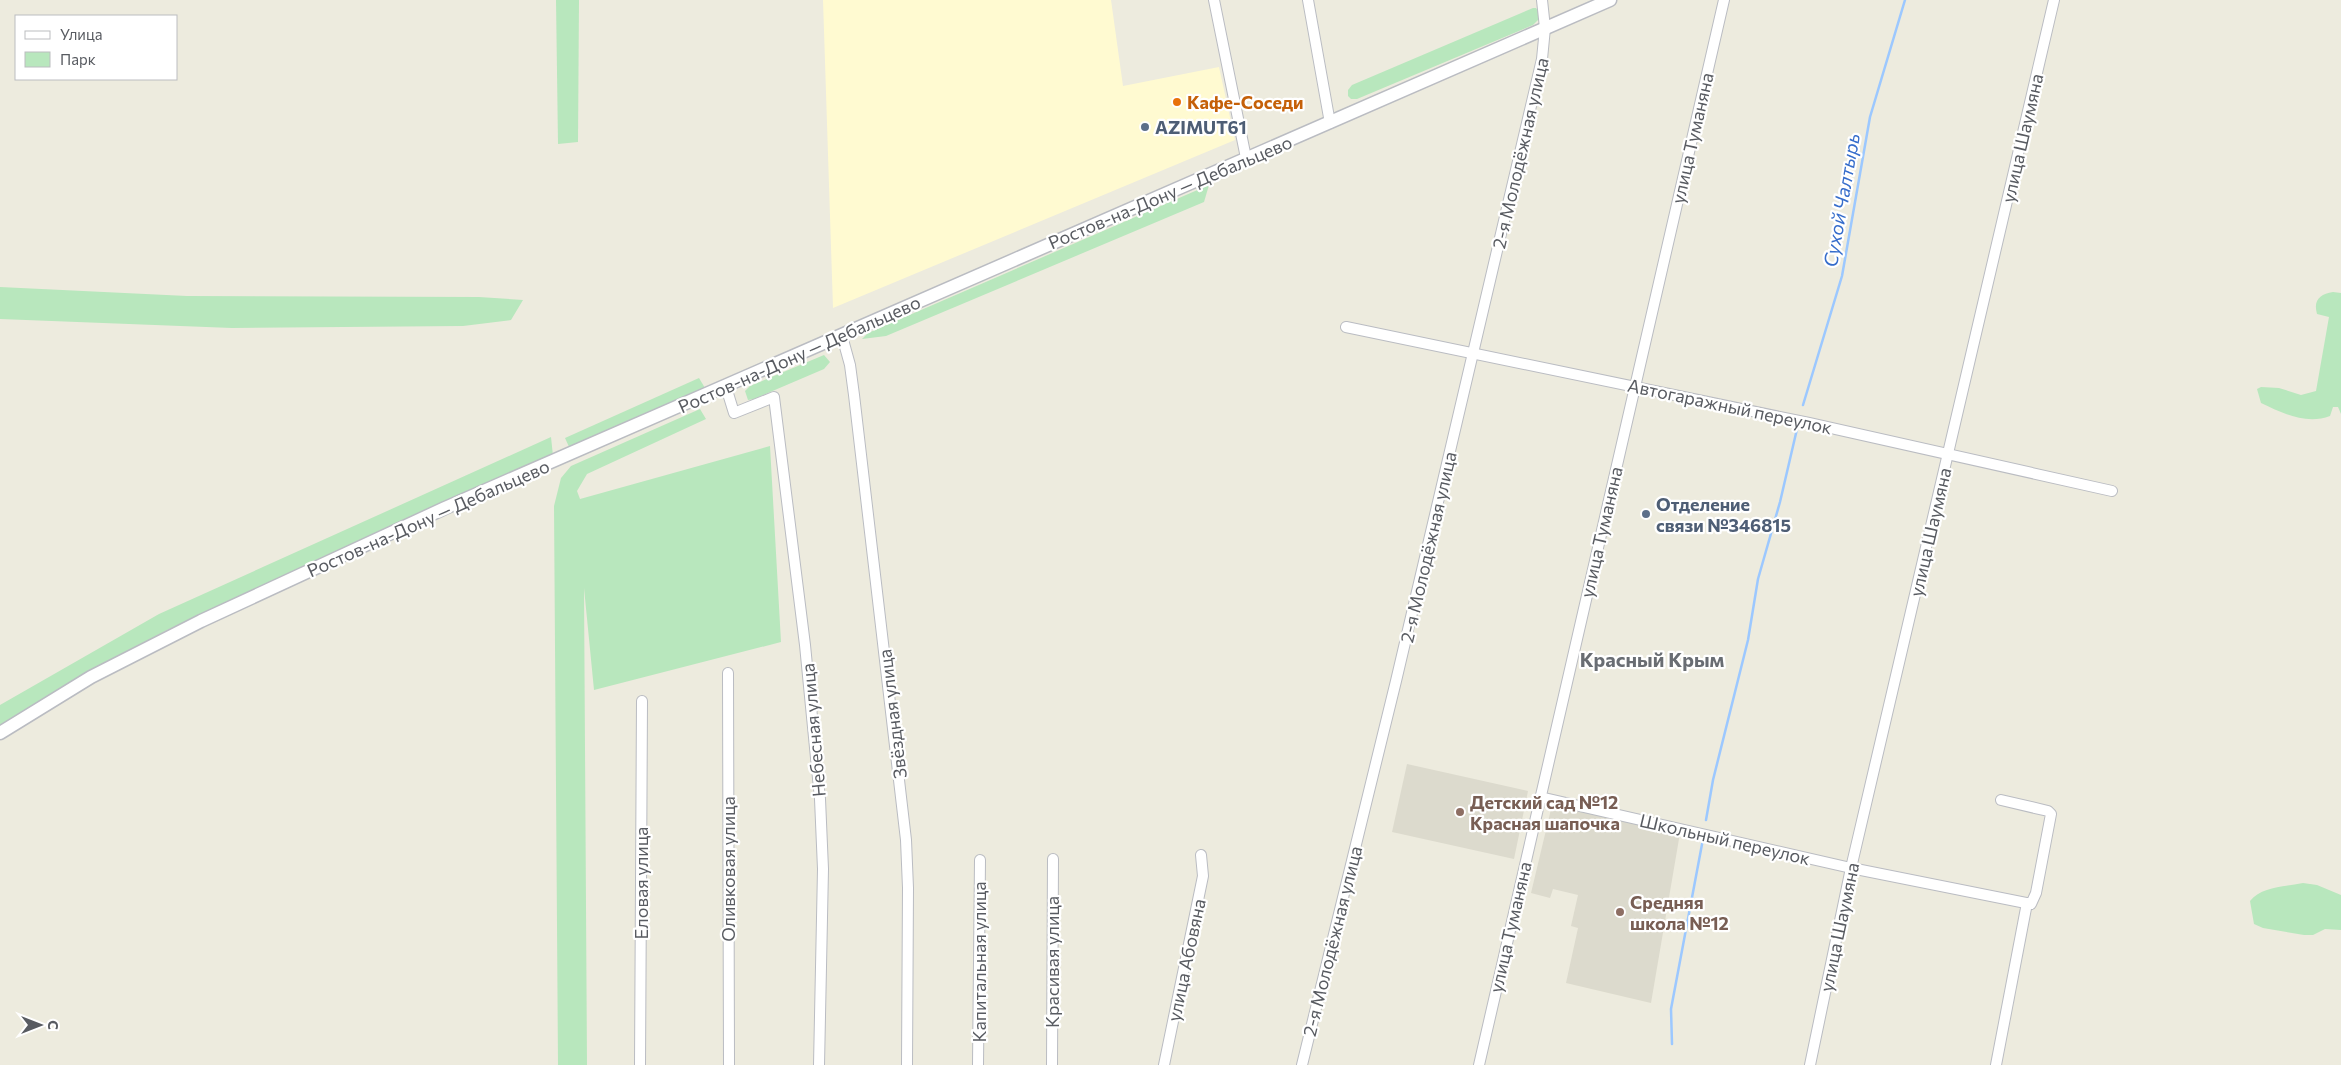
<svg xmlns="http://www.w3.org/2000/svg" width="2341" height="1065" viewBox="0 0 2341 1065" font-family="Commissioner,sans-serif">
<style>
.commercial{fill:#fffad1}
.education{fill:#dcdacd}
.green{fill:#b8e7bd}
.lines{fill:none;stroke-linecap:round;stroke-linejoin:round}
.stream{stroke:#9cc8ff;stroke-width:2.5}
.minor-casing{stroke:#babcc2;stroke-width:12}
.tertiary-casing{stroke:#babcc2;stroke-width:15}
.minor{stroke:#fff;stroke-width:10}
.tertiary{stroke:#fff;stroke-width:12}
.food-dot{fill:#e8710a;stroke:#fff;stroke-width:2}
.service-dot{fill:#5c6f8a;stroke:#fff;stroke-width:2}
.education-dot{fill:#8d6e63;stroke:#fff;stroke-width:2}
.labels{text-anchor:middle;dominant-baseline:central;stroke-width:4.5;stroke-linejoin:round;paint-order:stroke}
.food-label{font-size:18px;font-weight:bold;fill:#c56008;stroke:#fff;text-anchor:start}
.service-label{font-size:18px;font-weight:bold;fill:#4e5e75;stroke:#fff;text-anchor:start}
.street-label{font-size:18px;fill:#585b61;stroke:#fff}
.education-label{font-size:18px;font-weight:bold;fill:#785e54;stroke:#fff;text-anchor:start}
.water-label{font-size:19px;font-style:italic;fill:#366dcb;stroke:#fff}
.quarter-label{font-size:20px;font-weight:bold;fill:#696d73;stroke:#fff}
</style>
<rect width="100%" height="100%" fill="#edebde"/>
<!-- commercial -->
<path class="commercial" d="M823,0H1111L1123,86L1219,67L1235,140L833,308Z"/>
<!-- education -->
<g class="education">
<path d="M1407,764L1528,791L1514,859L1392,832Z"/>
<path d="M1552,805L1680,833L1651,1003L1566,983L1578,928L1571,926L1578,895L1553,889L1550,898L1531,893Z"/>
</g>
<!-- green -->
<g class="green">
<path d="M556,0H579L578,142L558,144Z"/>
<path d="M1533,8H1536L1539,12L1538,20L1533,25L1357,99H1351L1348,96V90L1352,85Z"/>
<path d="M1209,185L1204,202L886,336L862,339L868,333Z"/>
<path d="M0,287L187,296L479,297L523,300L511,320L463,326L232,328L0,319Z"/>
<path d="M2333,292L2341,293V414L2338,407H2333L2330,416C2306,425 2282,413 2261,403L2257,389L2261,387L2279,388L2301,395L2316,391L2329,317L2317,314C2313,300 2320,294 2333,292Z"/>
<path d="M824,355L830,362L824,369L754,399L748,400L745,391L750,386Z"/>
<path d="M699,378L705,388L570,449L565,438Z"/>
<path d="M700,409L706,419L587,474L577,491L580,499L770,446L781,642L594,690L584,588L587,1065H558L554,506L561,478L571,466Z"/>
<path d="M551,437L553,456L167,630L105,664L0,726V705L159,614Z"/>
<path d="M2303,883L2317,885L2341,895V930L2325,929L2313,935H2304L2263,928L2254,924L2250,901C2262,886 2284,887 2303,883Z"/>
</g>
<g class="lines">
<!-- stream -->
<g class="stream">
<path d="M1803,405L1842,276L1870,117L1905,0"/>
<path d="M1706,820L1713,780L1748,640L1758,579L1780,502L1797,429"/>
<path d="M1672,1044L1671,1009L1703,839"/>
</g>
<!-- minor casing -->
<g class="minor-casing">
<g id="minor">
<path d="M1214,0L1246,158"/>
<path d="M1308,0L1330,123"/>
<path d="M1346,327L1809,423L2112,491"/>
<path d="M842,336L850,365L854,395L906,840L908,888L907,1065"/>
<path d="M726,387L734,413L774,397L805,645L820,799L823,869L819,1065"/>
<path d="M728,673L729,1065"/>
<path d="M1540,797L1851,868L2031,904L2036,893L2051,814L2048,811L2001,800"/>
<path d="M640,1065L642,701"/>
<path d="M978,1065L980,860"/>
<path d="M1052,1065L1053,859"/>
<path d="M1164,1065L1203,876L1201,855"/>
<path d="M1302,1065L1396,681L1542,59L1545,28L1542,0"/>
<path d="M1479,1065L1724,0"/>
<path d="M1810,1065L1851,868L2054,0"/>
<path d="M1996,1065L2027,903"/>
</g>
</g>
<!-- tertiary casing -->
<g class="tertiary-casing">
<path id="tertiary" d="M0,733L91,677L201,621L445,508L1610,0"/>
</g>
<!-- minor -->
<use href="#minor" class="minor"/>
<!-- tertiary -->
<use href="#tertiary" class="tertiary"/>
</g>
<!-- markers -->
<circle class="food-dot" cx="1177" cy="102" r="5"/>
<g class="service-dot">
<circle cx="1145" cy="127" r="5"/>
<circle cx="1646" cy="514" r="5"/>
</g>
<g class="education-dot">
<circle cx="1460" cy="812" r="5"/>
<circle cx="1620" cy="912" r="5"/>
</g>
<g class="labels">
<!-- food labels -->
<g class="food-label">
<text x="1187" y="102">Кафе-Соседи</text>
</g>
<!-- service labels -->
<g class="service-label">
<text x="1155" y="127">AZIMUT61</text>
<text x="1656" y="504">Отделение<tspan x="1656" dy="21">связи №346815</tspan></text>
</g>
<!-- street labels -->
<g class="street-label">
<text transform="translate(1692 138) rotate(-77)">улица Туманяна</text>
<text transform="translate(2022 138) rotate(-77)">улица Шаумяна</text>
<text transform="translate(1520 153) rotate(-77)">2-я Молодёжная улица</text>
<text transform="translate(1170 192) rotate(-23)">Ростов-на-Дону — Дебальцево</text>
<text transform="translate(799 354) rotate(-24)">Ростов-на-Дону — Дебальцево</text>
<text transform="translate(1730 406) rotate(12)">Автогаражный переулок</text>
<text transform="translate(428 518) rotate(-24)">Ростов-на-Дону — Дебальцево</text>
<text transform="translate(1601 532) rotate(-77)">улица Туманяна</text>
<text transform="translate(1930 532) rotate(-77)">улица Шаумяна</text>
<text transform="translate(1428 547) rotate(-77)">2-я Молодёжная улица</text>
<text transform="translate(892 714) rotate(-97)">Звёздная улица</text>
<text transform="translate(813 730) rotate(-95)">Небесная улица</text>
<text transform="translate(1725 839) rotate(13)">Школьный переулок</text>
<text transform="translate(728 869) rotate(-90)">Оливковая улица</text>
<text transform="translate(641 883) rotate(-90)">Еловая улица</text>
<text transform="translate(1510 927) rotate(-77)">улица Туманяна</text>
<text transform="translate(1839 927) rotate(-78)">улица Шаумяна</text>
<text transform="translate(1332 941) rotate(-76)">2-я Молодёжная улица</text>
<text transform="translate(1186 960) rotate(-78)">улица Абовяна</text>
<text transform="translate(979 962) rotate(-90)">Капитальная улица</text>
<text transform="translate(1052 962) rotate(-90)">Красивая улица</text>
</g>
<!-- education labels -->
<g class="education-label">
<text x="1470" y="802">Детский сад №12<tspan x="1470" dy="21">Красная шапочка</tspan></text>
<text x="1630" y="902">Средняя<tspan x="1630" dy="21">школа №12</tspan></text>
</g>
<!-- water labels -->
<g class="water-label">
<text transform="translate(1841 200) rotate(-80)">Сухой Чалтырь</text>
</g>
<!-- quarter labels -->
<g class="quarter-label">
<text x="1652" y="659">Красный Крым</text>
</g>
</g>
<!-- legend -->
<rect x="15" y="15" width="162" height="65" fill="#ffffff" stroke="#bcbdc0"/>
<rect x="25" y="31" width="25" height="8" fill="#ffffff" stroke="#bcbdc0"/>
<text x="60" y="40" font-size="15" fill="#585b61">Улица</text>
<rect x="25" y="52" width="25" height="15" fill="#b8e7bd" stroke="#bcbdc0"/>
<text x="60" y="65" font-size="15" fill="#585b61">Парк</text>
<!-- north arrow -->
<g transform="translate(40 1025) rotate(90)" stroke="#ffffff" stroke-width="4" paint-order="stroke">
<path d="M0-4L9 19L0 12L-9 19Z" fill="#585b61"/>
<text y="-8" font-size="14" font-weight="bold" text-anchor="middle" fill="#585b61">С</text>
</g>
</svg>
